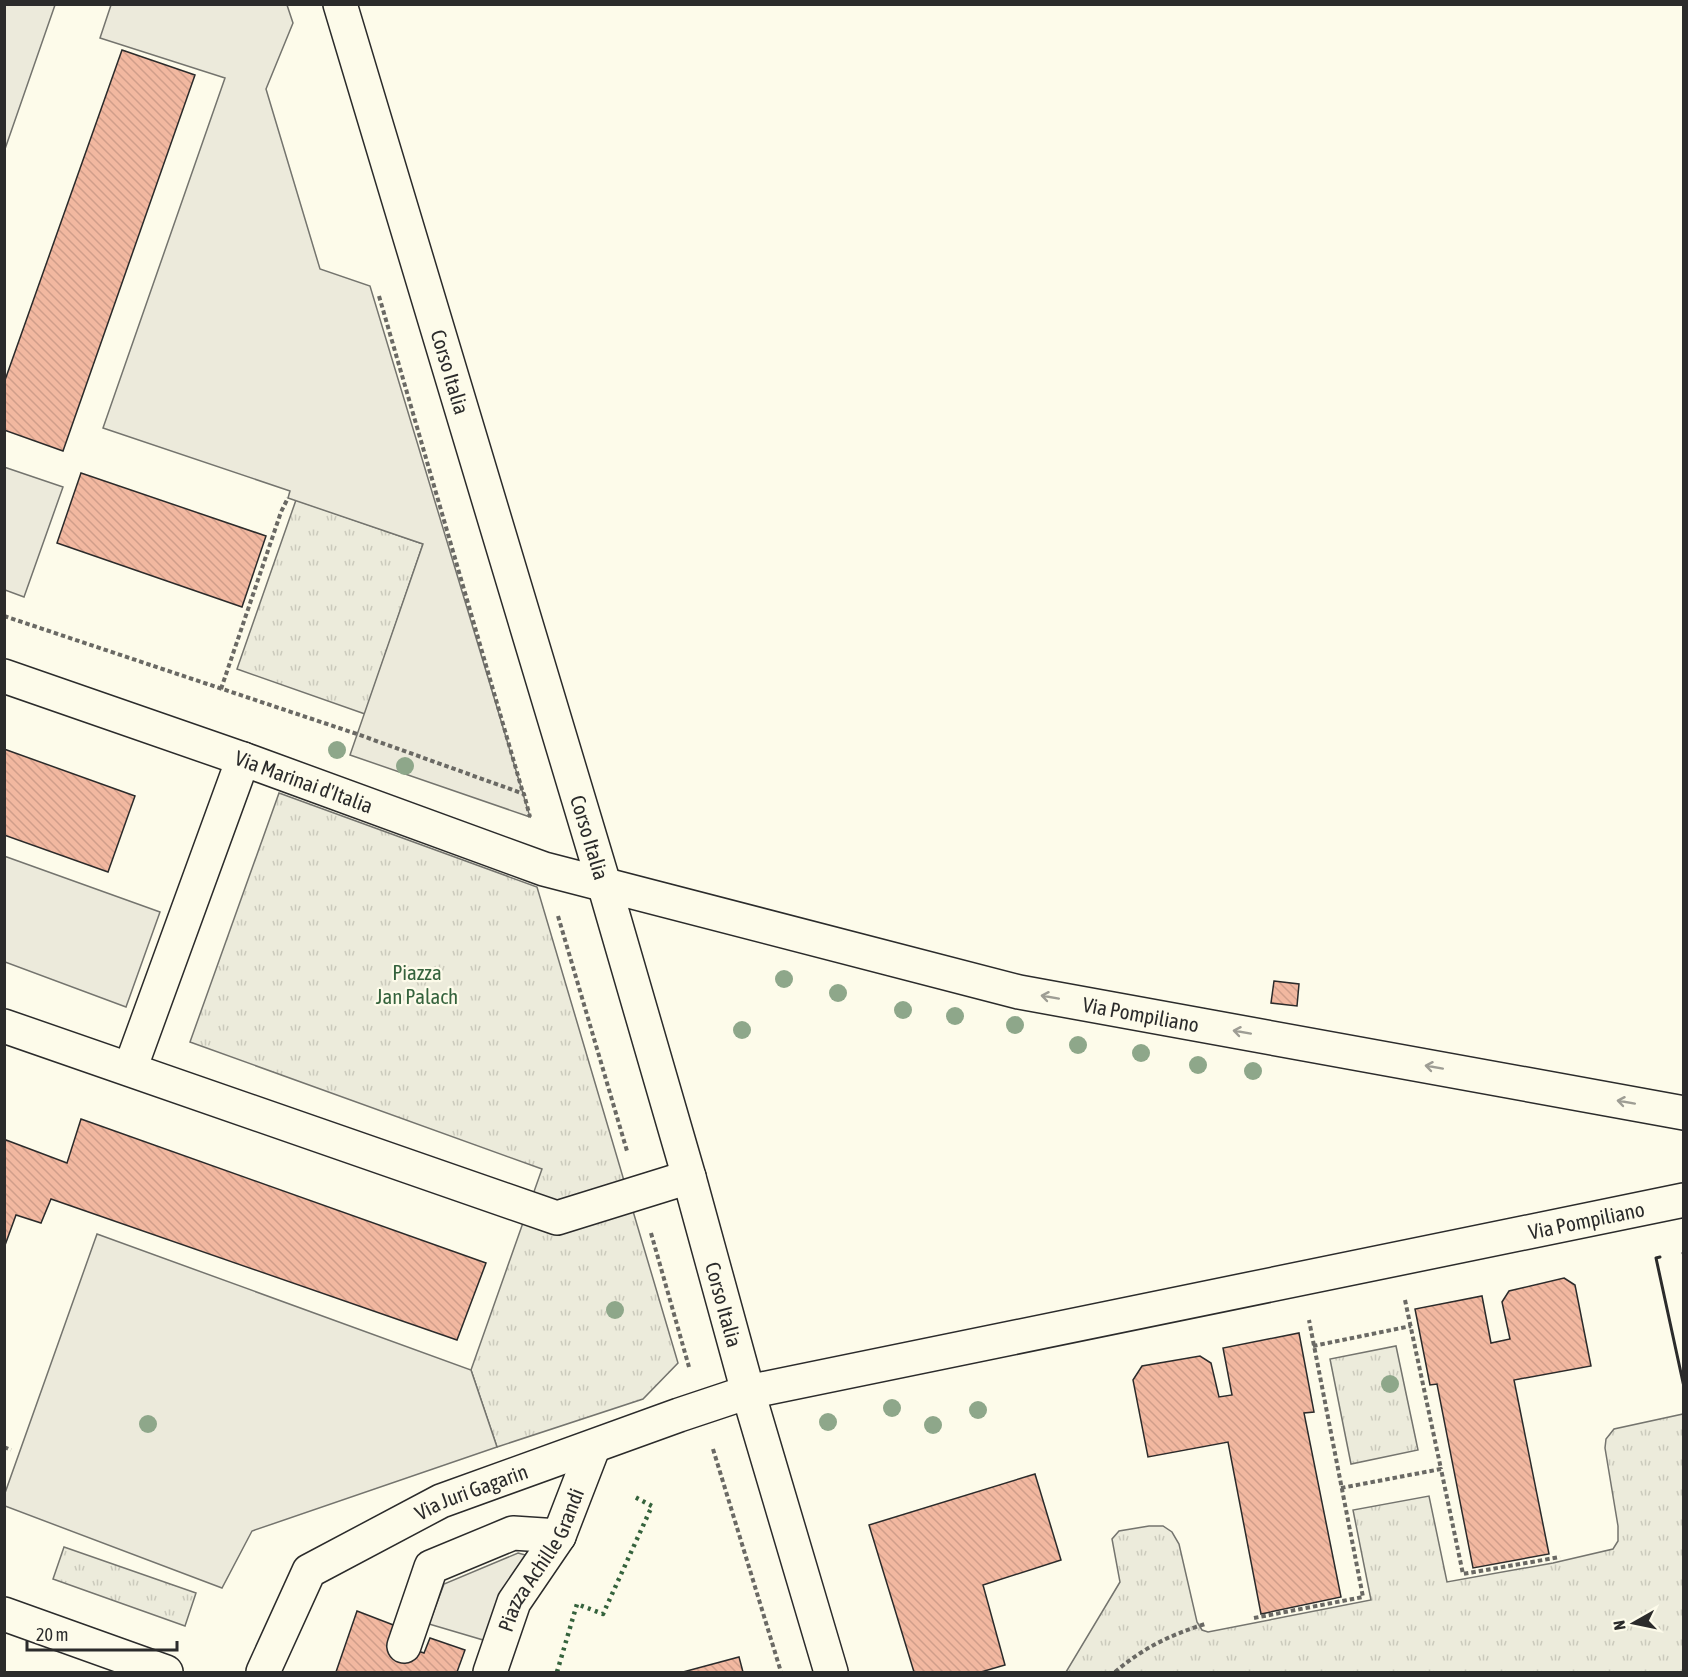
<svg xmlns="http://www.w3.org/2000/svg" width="1688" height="1677" viewBox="0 0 1688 1677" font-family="'Asap Condensed',sans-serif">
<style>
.grass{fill:url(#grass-tufts);stroke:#74746e;stroke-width:1.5}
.parking{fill:#eceadb;stroke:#74746e;stroke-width:1.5}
.building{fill:url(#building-back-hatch);stroke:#2b2b2b;stroke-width:1.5}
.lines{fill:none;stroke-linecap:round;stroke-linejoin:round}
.minor-casing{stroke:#2b2b2b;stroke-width:36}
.path{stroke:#6a6964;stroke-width:4;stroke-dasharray:4.5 3;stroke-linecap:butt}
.minor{stroke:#fdfbea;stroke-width:33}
.hedge{stroke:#34623c;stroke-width:4.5;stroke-dasharray:3 4.5;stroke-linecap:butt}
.wall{stroke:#2b2b2b;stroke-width:3}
.tree{fill:#8ea78a}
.oneway{stroke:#9e9d94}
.labels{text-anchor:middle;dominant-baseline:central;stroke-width:4.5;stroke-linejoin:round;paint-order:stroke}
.street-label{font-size:21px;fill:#2b2b2b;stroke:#fdfbea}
.park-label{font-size:21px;fill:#34623c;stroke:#fdfbea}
</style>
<defs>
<pattern id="grass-tufts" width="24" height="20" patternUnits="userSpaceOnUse" patternTransform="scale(1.5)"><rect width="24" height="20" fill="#ecebdb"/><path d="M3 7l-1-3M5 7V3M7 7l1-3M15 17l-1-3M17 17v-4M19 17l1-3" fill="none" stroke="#cbcabc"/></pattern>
<pattern id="building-back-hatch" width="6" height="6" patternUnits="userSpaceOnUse" patternTransform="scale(1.5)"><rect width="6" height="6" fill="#f2b8a0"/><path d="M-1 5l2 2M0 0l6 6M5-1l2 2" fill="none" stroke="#d09e8a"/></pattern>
</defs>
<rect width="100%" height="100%" fill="#fdfbea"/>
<!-- grass -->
<g class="grass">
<path d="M296,500L423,544L365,714L237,669Z"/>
<path d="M279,793L537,887L678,1363L643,1399L497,1447L471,1370L542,1169L190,1042Z"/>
<path d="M1396,1346L1418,1450L1351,1464L1330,1359Z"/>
<path d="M1683,1414V1672H1066L1120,1582L1112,1539L1119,1531L1149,1526H1163L1172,1532L1179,1544L1197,1622L1202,1630L1208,1632L1371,1600L1353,1510L1429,1496L1447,1582L1553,1563L1613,1549L1618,1541V1526L1605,1448L1606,1439L1614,1429Z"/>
<path d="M64,1547L196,1593L185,1626L53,1579Z"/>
</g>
<!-- parking -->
<g class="parking">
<path d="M5,4L55,5L5,149L4,5Z"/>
<path d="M111,5H287L293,23L266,89L320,269L370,286L530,817L350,755L423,544L288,498L290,491L103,428L225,78L100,38Z"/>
<path d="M4,467L63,487L24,597L5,590Z"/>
<path d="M4,856L160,912L126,1007L5,962Z"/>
<path d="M97,1234L471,1370L497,1447L252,1531L222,1588L5,1506V1493Z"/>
<path d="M518,1553L529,1556L490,1642L429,1624L444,1584Z"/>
</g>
<!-- building -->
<g class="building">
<path d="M122,50L195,75L63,451L4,430V383Z"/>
<path d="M81,473L266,536L242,607L57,543Z"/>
<path d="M4,749L135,796L108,872L4,835Z"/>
<path d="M1274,981L1299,984L1297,1006L1271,1003Z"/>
<path d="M81,1119L486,1263L457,1340L51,1199L41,1223L16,1215L4,1248V1144L6,1140L67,1163Z"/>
<path d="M1564,1278L1575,1285L1591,1366L1514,1380L1549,1554L1473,1568L1437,1384L1430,1385L1415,1309L1482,1296L1491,1343L1510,1339L1502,1302L1509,1291Z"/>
<path d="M1299,1333L1314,1412L1304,1413L1341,1597L1261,1614L1228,1442L1148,1457L1133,1380L1142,1366L1200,1356L1211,1363L1219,1397L1232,1395L1223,1348Z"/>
<path d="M1035,1474L1061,1560L983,1585L1005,1665L981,1672H914L869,1525Z"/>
<path d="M357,1611L396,1626L391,1642L424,1653L430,1638L465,1650L457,1672H336Z"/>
<path d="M739,1657L743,1672H683Z"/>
</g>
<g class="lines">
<!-- minor casing -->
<g class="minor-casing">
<g id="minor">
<path id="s1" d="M340,4L604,884L689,1177L748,1392L831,1672"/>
<path id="s2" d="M4,676L243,759L544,869L1019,992L1684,1113"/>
<path d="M4,1026L557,1218L689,1177"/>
<path d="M130,1069L243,759"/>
<path d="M4,1614L166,1672"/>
<path d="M404,1646L431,1567L513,1533L559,1536"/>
<path id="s3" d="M263,1672L309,1571L441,1501L679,1415L748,1392L1684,1200"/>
<path id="s4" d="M490,1672L514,1602L559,1536L593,1448"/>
</g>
</g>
<!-- path -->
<g class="path">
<path d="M379,296L523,793"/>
<path d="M4,616L357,734L524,794L530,817"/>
<path d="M221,689L281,512L288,498"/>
<path d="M558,916L627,1151"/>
<path d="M651,1233L689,1367"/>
<path d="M1405,1300L1441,1469"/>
<path d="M1313,1346L1411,1326"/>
<path d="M4,1447L11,1450"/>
<path d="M713,1449L781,1672"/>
<path d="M1341,1488L1441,1469L1463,1574L1560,1557"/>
<path d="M1254,1618L1363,1597L1309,1320"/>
<path d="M1115,1672C1143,1648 1170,1635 1205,1624"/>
</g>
<!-- minor -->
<use href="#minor" class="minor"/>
<!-- hedge -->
<path class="hedge" d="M557,1672L577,1604L603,1614L652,1506L633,1496"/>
<!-- wall -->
<g class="wall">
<path d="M1683,1253H1684"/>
<path d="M1660,1257L1656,1258L1684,1387"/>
</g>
</g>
<!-- trees -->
<g class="tree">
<circle cx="337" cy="750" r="9"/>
<circle cx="405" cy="766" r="9"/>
<circle cx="784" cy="979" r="9"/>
<circle cx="838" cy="993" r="9"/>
<circle cx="903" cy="1010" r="9"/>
<circle cx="955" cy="1016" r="9"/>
<circle cx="1015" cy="1025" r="9"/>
<circle cx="742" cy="1030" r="9"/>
<circle cx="1078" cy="1045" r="9"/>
<circle cx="1141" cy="1053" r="9"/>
<circle cx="1198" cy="1065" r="9"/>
<circle cx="1253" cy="1071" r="9"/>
<circle cx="615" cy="1310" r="9"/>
<circle cx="1390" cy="1384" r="9"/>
<circle cx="892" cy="1408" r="9"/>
<circle cx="978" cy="1410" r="9"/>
<circle cx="828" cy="1422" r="9"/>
<circle cx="148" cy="1424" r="9"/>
<circle cx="933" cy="1425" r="9"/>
</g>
<!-- one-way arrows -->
<defs><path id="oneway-shaft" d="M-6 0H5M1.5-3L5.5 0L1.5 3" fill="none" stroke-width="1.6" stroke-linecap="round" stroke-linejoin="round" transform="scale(1.5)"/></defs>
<g class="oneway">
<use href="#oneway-shaft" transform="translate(1050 997) rotate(-170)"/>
<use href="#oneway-shaft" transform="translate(1242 1032) rotate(-170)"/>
<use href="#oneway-shaft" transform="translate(1434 1067) rotate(-170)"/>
<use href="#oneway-shaft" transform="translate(1626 1102) rotate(-170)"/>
</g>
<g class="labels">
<!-- street labels -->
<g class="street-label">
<text stroke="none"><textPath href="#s1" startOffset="384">Corso Italia</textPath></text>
<text stroke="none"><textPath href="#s2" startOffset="318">Via Marinai d'Italia</textPath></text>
<text stroke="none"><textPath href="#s1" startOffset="870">Corso Italia</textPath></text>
<text stroke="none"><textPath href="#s2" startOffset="1188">Via Pompiliano</textPath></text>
<text stroke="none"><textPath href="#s3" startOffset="1442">Via Pompiliano</textPath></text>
<text stroke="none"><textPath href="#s1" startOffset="1356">Corso Italia</textPath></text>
<text stroke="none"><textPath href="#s3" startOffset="292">Via Juri Gagarin</textPath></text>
<text stroke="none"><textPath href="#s4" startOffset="124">Piazza Achille Grandi</textPath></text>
</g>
<!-- park labels -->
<g class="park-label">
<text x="417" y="972">Piazza<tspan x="417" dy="24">Jan Palach</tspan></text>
</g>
</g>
<!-- border -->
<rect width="1688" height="1677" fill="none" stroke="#2b2b2b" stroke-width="12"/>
<!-- north arrow -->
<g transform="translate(1634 1623) rotate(261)" stroke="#fdfbea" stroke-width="4.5" paint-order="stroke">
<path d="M0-4.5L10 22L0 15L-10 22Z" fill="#2b2b2b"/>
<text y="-9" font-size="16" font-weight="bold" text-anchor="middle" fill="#2b2b2b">N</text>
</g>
<!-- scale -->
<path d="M27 1641v9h150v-9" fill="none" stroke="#2b2b2b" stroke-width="3"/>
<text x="36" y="1641" font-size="18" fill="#2b2b2b" stroke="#fdfbea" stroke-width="4.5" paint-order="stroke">20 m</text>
</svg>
